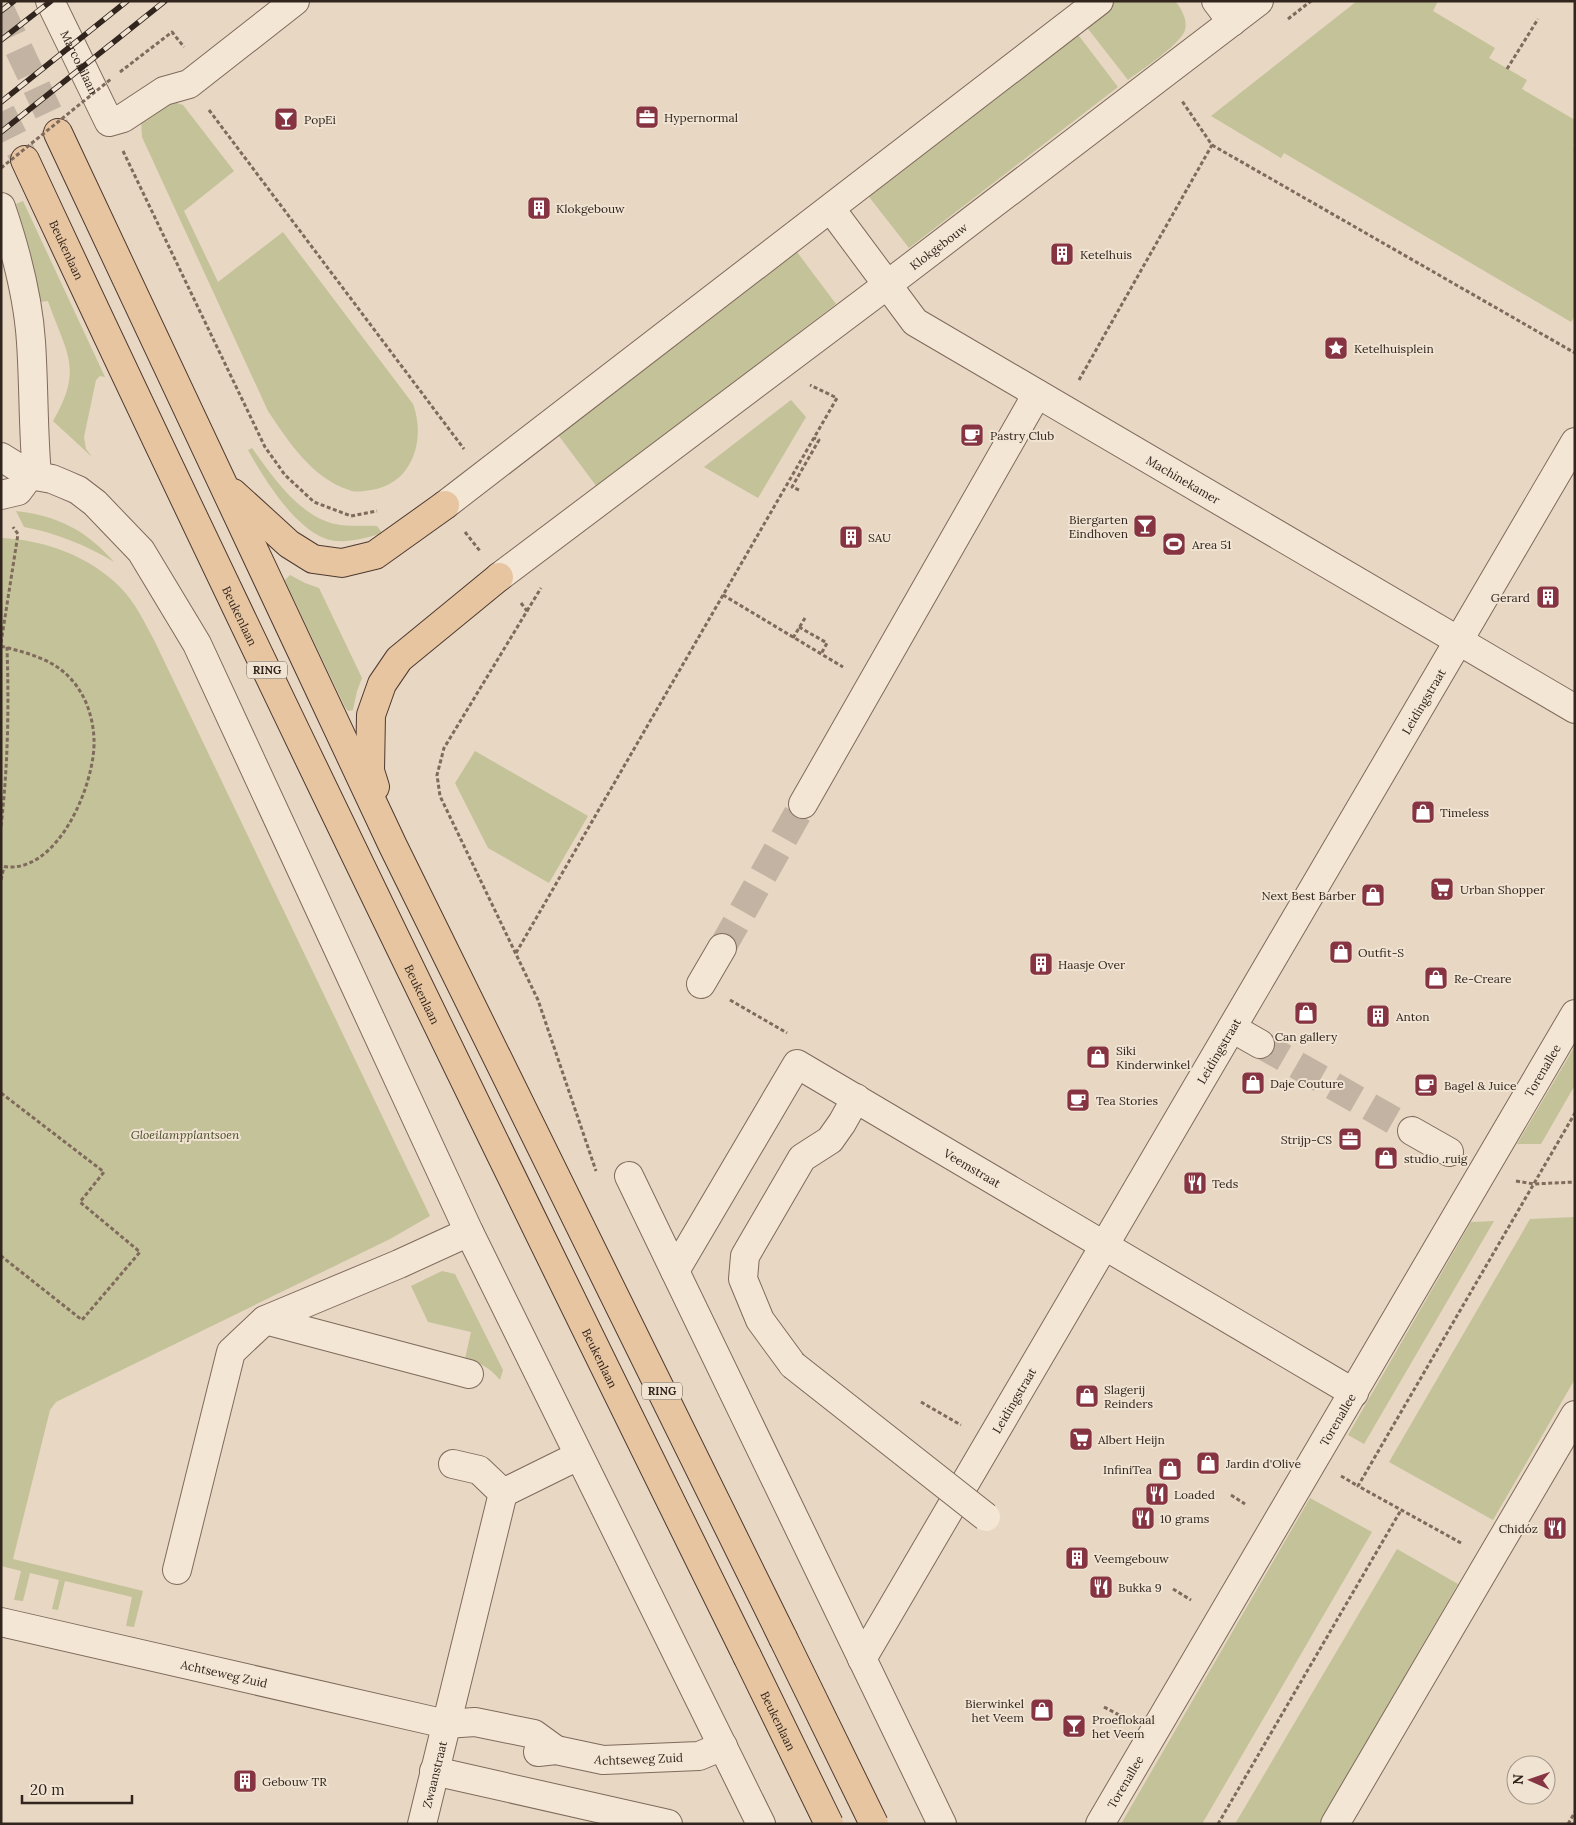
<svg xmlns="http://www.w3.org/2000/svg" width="1576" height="1825" viewBox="0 0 1576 1825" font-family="Lora,serif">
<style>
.green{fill:#c4c299}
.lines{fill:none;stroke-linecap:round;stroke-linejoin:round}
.minor-tunnel{stroke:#c3b3a2;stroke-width:28;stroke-dasharray:28 14;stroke-linecap:butt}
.major-tunnel{stroke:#c3b3a2;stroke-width:28;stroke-dasharray:28 14;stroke-linecap:butt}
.minor-casing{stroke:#7f6a5c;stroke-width:30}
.major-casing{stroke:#4e3930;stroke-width:30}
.path{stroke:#7f6a5c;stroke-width:3;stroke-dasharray:4 2.5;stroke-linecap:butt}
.minor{stroke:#f3e6d5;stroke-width:28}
.major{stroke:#e6c5a0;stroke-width:28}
.rail-casing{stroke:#31251e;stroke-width:5.5}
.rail{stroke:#f0e3d2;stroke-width:4;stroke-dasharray:11;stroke-linecap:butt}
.minor-bridge-casing{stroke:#7f6a5c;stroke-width:30;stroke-linecap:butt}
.major-bridge-casing{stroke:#4e3930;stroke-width:30;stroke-linecap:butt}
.path-bridge{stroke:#7f6a5c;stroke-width:3;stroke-dasharray:4 2.5;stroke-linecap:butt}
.minor-bridge{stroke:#f3e6d5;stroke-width:28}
.major-bridge{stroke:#e6c5a0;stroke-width:28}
.labels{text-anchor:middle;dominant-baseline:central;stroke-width:4;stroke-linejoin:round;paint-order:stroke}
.shield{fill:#f0e3d2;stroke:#6a5e54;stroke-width:1}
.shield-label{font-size:11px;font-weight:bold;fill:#31251e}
.street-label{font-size:12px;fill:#31251e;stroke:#f0e3d2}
.poi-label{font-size:12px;fill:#31251e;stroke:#f0e3d2;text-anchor:start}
.park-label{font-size:12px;font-style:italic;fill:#474b28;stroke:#f0e3d2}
</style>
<rect width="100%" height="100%" fill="#e7d7c3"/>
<!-- green -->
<g class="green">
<path d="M1115,1H1175C1181,8 1188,20 1185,30C1180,45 1141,70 1128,80L1085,25Z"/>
<path d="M1357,1H1438L1433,11L1495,48L1489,58L1527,80L1522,89L1575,120V141L1573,145L1575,146V316L1571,322L1284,153L1281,158L1211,116Z"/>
<path d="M1076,32L1118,87L909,248L866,193Z"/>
<path d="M170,101L183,105L234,171L184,211L218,282L283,232L413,404C426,439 413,484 371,490C364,491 355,493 349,490C312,478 288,441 268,411L142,137L141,121Z"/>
<path d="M23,201L105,377L100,376L96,380L84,437L86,449L92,457L53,421C84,368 66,353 48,301L39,302L31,255L16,204Z"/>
<path d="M794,248L836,304L597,487L556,432Z"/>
<path d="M791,400L806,417L758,498L704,467Z"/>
<path d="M252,448C272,476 299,516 335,524C349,527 363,525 377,526L382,533C367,538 351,542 336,541C300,538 264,479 248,450Z"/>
<path d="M16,511C58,516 86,530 114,562C86,545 56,533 24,527Z"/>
<path d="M1,538C45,540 89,556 120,587C135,602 145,623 155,642L430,1216L390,1239L56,1402L50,1410L13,1559L143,1591L134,1627L126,1626L132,1597L65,1581L58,1610L52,1609L59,1580L30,1573L23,1601L14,1600L21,1571L1,1566Z"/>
<path d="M290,575L305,583L319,588L362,678L357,691L353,710L348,711L345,707L286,583L285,580Z"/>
<path d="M475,751L588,816L549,883L488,848L455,783Z"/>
<path d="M1575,1046V1085L1541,1144H1517Z"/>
<path d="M1575,1217V1379L1493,1520L1389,1462L1530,1219Z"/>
<path d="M1494,1221L1364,1444L1348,1435L1471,1222Z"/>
<path d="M442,1271L455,1274L503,1370L500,1380C490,1368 480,1362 465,1359L471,1332L428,1322L411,1286Z"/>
<path d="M1310,1498L1372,1532L1202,1824H1121Z"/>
<path d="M1397,1549L1458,1584L1319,1824H1235Z"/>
</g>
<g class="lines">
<!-- minor-tunnel -->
<g class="minor-tunnel">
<path d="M722,948L803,804"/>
<path d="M1260,1044L1412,1131"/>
</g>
<!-- major-tunnel -->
<g class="major-tunnel">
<path d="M1,11L58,133"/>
<path d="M1,112L25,160"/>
</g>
<!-- minor casing -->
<g class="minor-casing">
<g id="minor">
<path id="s1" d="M50,1L109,122L123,118L164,91L189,84L295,1"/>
<path d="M1216,1L1232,22"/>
<path d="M1,207C16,251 28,295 31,342C34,386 33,431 37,475"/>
<path id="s2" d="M831,209L915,322L1575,709"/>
<path d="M1,457L30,475L52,479L64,484L78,490L95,503L141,551L197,644L469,1232L761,1824"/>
<path d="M1,495L18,491L30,475"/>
<path d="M445,505L1099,1"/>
<path id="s3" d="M499,577L887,285L1259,1"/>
<path d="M803,804L1037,394"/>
<path d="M701,984L722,948"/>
<path d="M1232,1028L1260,1044"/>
<path d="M1412,1131L1449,1152"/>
<path d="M629,1176L942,1824"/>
<path id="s4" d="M675,1271L797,1064L1354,1393"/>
<path d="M265,1320L469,1374"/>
<path d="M793,1365L760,1320L743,1279L745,1256L802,1158L830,1140L842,1123L856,1098"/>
<path d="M453,1464L479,1470L503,1493"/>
<path d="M503,1493L578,1456"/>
<path d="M177,1570L231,1352L265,1320L399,1264L469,1232"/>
<path id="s5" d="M1,1622L446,1724L475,1722L534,1734L556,1750"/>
<path id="s6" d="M862,1659L1575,442"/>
<path id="s7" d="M538,1752L556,1750L603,1760L699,1756L723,1746"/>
<path d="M434,1771L668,1824"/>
<path id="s8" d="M422,1824L503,1493"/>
<path id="s9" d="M1100,1824L1575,1014"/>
<path d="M1335,1824L1575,1415"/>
</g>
</g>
<!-- major casing -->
<g class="major-casing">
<g id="major">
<path d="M58,133L393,846L783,1638"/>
<path id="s10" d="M25,160C259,662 502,1160 747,1656"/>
<path d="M233,493L289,544L313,559L342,563L375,555L445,505"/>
<path d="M375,787L370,771L371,715L382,684L399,659L499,577"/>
</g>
</g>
<!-- path -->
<g class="path">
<path d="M1288,19L1311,1"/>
<path d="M1507,69L1538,19"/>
<path d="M120,72L172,32L184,47"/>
<path d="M209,110L464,449"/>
<path d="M1212,145L1575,353"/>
<path d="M123,151L265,447L285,475L314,502L351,516L377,511"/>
<path d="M1079,380L1212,145L1182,101"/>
<path d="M799,490L792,487L819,440L814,438"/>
<path d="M465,532L480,551"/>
<path d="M723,595L843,667"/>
<path d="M521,603L527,611L444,748L437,775L440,796L538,1000L596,1171"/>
<path d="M527,611L541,588"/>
<path d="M799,627L827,643L821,654"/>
<path d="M793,638L805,618"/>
<path d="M1,643L18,534L13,527"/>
<path d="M1,646C26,653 51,658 69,677C85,693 93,716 94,739C96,783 57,878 1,866"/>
<path d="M1,826C8,766 9,708 7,647"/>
<path d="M1,880L4,867"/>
<path d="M516,953L837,398L810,385"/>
<path d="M730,1000L787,1033"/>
<path d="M1,1093L104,1172L80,1202L140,1252L82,1320L1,1256"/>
<path d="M1516,1181L1534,1184L1575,1182"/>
<path d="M921,1402L961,1425"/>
<path d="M1341,1476L1358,1486"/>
<path d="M1231,1495L1245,1504"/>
<path d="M1461,1543L1358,1486L1575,1113"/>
<path d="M1173,1589L1191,1600"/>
<path d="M1104,1707L1123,1717"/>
<path d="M1218,1824L1401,1510"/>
<path d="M1568,1824L1575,1812"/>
</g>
<!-- minor -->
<use href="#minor" class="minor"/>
<!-- major -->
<use href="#major" class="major"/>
<!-- rail casing -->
<g class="rail-casing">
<g id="rail">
<path d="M1,11L14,1"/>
<path d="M1,40L51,1"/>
<path d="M1,102L127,1"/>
<path d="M1,132L165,1"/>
</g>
</g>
<!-- rail -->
<use href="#rail" class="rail"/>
<!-- minor-bridge casing -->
<g class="minor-bridge-casing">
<path id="minor-bridge" d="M793,1365L986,1517"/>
</g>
<!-- major-bridge casing -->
<g class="major-bridge-casing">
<g id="major-bridge">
<path d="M783,1638L874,1824"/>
<path id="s11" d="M747,1656L829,1824"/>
</g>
</g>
<!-- path-bridge -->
<path class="path-bridge" d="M1,168L111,79"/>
<!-- minor-bridge -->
<use href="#minor-bridge" class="minor-bridge"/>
<!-- major-bridge -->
<use href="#major-bridge" class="major-bridge"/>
</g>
<!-- icons -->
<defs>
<g id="office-square" transform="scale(1.25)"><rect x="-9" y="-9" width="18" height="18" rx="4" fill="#863441" stroke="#f0e3d2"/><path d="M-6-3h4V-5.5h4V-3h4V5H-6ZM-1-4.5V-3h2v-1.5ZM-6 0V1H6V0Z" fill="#fff"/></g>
<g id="bar-square" transform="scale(1.25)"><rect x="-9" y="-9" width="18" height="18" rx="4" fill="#863441" stroke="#f0e3d2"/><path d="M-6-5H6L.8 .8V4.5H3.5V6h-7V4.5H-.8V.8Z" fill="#fff"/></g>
<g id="building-square" transform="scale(1.25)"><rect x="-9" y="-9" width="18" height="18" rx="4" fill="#863441" stroke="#f0e3d2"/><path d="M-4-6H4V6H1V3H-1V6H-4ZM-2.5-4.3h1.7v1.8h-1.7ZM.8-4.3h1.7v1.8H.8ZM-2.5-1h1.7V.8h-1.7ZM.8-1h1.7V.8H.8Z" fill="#fff"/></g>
<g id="sight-square" transform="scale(1.25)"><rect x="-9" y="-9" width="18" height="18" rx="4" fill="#863441" stroke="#f0e3d2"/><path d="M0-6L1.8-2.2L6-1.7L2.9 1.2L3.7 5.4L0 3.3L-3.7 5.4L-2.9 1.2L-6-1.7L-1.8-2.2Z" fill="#fff"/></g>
<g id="cafe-square" transform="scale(1.25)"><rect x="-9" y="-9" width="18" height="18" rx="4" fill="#863441" stroke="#f0e3d2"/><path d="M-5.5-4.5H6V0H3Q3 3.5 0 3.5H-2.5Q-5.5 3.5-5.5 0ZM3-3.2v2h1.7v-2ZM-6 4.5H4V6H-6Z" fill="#fff"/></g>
<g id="stadium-square" transform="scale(1.25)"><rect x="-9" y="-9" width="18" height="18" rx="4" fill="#863441" stroke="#f0e3d2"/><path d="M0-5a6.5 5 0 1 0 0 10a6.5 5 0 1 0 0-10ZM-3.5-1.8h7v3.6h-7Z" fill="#fff"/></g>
<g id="shop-square" transform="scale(1.25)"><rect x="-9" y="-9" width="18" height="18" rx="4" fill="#863441" stroke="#f0e3d2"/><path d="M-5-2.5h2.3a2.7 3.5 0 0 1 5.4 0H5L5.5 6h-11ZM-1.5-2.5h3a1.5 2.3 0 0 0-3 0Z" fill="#fff"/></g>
<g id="supermarket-square" transform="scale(1.25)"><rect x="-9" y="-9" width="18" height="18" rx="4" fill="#863441" stroke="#f0e3d2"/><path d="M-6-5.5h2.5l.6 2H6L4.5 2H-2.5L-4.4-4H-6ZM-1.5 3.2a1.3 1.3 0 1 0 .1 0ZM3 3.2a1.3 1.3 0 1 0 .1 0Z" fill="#fff"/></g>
<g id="restaurant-square" transform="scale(1.25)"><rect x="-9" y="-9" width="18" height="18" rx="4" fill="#863441" stroke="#f0e3d2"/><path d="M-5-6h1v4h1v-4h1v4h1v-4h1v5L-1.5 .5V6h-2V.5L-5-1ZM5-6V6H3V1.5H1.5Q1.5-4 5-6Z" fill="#fff"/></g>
</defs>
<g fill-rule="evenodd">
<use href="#office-square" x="647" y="117"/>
<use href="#bar-square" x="286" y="119"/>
<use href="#building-square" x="539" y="208"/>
<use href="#building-square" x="1062" y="254"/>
<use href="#sight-square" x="1336" y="348"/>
<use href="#cafe-square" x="972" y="435"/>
<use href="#bar-square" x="1145" y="526"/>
<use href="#building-square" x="851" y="537"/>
<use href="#stadium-square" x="1174" y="544"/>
<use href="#building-square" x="1548" y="597"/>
<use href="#shop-square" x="1423" y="812"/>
<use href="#supermarket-square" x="1442" y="889"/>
<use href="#shop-square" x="1373" y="895"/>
<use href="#shop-square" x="1341" y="952"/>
<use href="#building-square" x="1041" y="964"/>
<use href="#shop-square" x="1436" y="978"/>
<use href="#shop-square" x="1306" y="1013"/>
<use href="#building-square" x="1378" y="1016"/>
<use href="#shop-square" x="1098" y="1057"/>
<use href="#shop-square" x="1253" y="1083"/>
<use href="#cafe-square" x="1426" y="1085"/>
<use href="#cafe-square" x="1078" y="1100"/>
<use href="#office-square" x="1350" y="1139"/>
<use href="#shop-square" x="1386" y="1158"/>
<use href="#restaurant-square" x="1195" y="1183"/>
<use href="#shop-square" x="1087" y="1396"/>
<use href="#supermarket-square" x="1081" y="1439"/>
<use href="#shop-square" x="1208" y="1463"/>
<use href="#shop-square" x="1170" y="1469"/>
<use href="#restaurant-square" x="1157" y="1494"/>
<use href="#restaurant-square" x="1143" y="1518"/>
<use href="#restaurant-square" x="1555" y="1528"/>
<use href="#building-square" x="1077" y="1558"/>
<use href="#restaurant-square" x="1101" y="1587"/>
<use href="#shop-square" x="1042" y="1710"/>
<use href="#bar-square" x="1074" y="1726"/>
<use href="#building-square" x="245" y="1781"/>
</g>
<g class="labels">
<!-- shield labels -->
<g class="shield">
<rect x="247" y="661.5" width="40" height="17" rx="4"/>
<rect x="642" y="1382.5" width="40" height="17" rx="4"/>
</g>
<g class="shield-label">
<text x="267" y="670">RING</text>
<text x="662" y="1391">RING</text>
</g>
<!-- street labels -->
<g class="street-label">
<text stroke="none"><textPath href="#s1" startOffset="68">Marconilaan</textPath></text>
<text stroke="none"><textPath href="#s3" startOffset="550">Klokgebouw</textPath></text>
<text stroke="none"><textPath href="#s10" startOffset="99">Beukenlaan</textPath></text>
<text stroke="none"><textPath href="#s2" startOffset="452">Machinekamer</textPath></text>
<text stroke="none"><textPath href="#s10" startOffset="504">Beukenlaan</textPath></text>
<text stroke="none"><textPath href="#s6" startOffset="1110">Leidingstraat</textPath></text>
<text stroke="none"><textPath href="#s10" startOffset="924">Beukenlaan</textPath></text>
<text stroke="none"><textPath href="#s6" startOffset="705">Leidingstraat</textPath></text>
<text stroke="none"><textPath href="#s9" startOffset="874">Torenallee</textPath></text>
<text stroke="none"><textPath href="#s4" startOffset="444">Veemstraat</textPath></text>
<text stroke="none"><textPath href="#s10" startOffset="1329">Beukenlaan</textPath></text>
<text stroke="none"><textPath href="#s6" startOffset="300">Leidingstraat</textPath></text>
<text stroke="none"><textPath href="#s9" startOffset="469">Torenallee</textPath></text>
<text stroke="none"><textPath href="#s5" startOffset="229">Achtseweg Zuid</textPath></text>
<text stroke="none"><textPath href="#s11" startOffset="72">Beukenlaan</textPath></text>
<text stroke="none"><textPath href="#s7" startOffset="102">Achtseweg Zuid</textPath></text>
<text stroke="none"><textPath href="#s8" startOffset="51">Zwaanstraat</textPath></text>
<text stroke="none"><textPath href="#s9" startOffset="49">Torenallee</textPath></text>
</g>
<!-- poi labels -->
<g class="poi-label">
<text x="664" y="117">Hypernormal</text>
<text x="304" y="119">PopEi</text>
<text x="556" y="208">Klokgebouw</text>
<text x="1080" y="254">Ketelhuis</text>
<text x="1354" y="348">Ketelhuisplein</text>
<text x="990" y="435">Pastry Club</text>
<text x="1128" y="519" text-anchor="end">Biergarten<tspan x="1128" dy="14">Eindhoven</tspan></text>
<text x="868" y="537">SAU</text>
<text x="1192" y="544">Area 51</text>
<text x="1530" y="597" text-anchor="end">Gerard</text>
<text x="1440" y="812">Timeless</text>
<text x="1460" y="889">Urban Shopper</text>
<text x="1356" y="895" text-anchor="end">Next Best Barber</text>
<text x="1358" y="952">Outfit-S</text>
<text x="1058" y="964">Haasje Over</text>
<text x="1454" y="978">Re-Creare</text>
<text x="1396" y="1016">Anton</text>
<text x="1306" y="1036" text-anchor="middle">Can gallery</text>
<text x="1116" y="1050">Siki<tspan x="1116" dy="14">Kinderwinkel</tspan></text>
<text x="1270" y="1083">Daje Couture</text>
<text x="1444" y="1085">Bagel &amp; Juice</text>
<text x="1096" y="1100">Tea Stories</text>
<text x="1332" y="1139" text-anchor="end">Strijp-CS</text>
<text x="1404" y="1158">studio .ruig</text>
<text x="1212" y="1183">Teds</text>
<text x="1104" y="1389">Slagerij<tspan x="1104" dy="14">Reinders</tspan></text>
<text x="1098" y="1439">Albert Heijn</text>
<text x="1226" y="1463">Jardin d'Olive</text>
<text x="1152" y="1469" text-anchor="end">InfiniTea</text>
<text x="1174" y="1494">Loaded</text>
<text x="1160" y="1518">10 grams</text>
<text x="1538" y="1528" text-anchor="end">Chidóz</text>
<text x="1094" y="1558">Veemgebouw</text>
<text x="1118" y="1587">Bukka 9</text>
<text x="1024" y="1703" text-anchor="end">Bierwinkel<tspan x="1024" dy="14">het Veem</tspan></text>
<text x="1092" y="1719">Proeflokaal<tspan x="1092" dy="14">het Veem</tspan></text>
<text x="262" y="1781">Gebouw TR</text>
</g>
<!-- park labels -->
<g class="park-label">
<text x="185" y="1134">Gloeilampplantsoen</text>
</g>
</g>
<!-- border -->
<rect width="1576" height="1825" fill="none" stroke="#31251e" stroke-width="5"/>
<!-- north arrow -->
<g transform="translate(1531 1780) rotate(272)"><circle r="24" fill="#f0e3d2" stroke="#a4978a"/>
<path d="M0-4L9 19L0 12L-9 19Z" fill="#863441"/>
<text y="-8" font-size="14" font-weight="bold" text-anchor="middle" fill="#31251e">N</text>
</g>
<!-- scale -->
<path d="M22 1795v8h110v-8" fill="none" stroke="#31251e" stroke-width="2.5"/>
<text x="30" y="1795" font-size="15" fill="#31251e" stroke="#f0e3d2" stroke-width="4" paint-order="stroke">20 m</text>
</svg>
